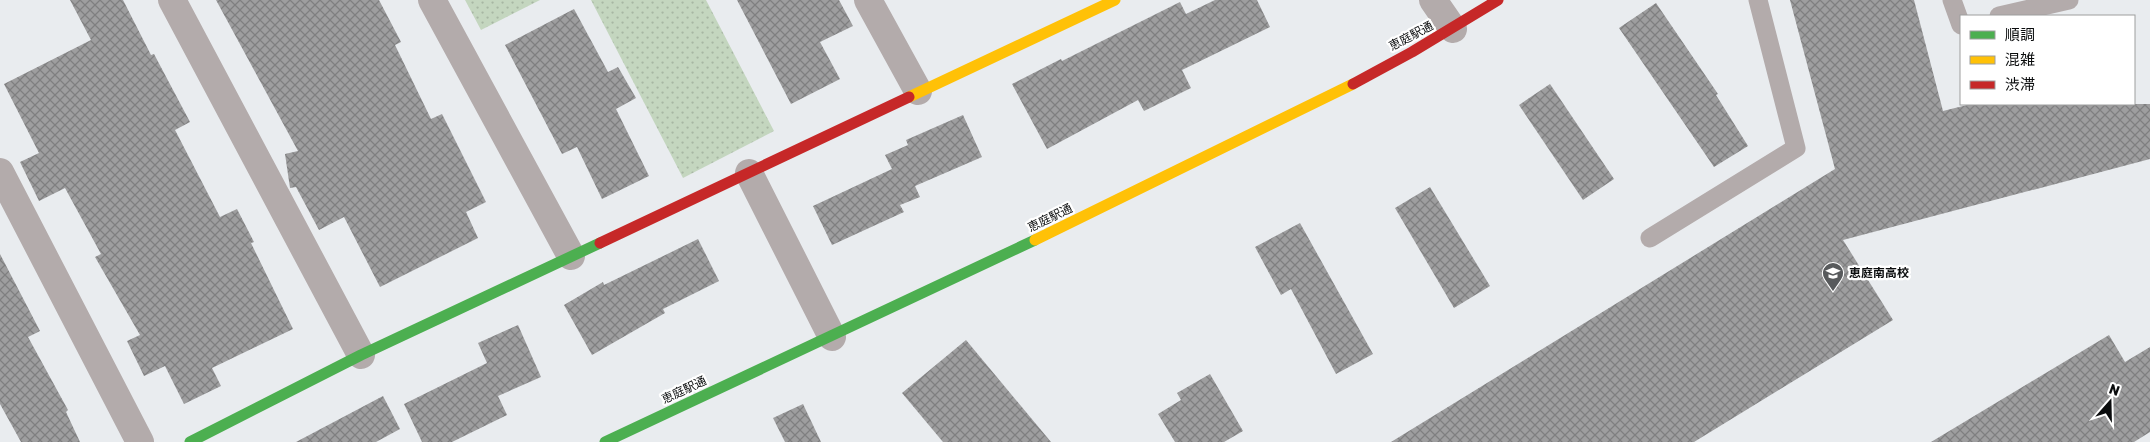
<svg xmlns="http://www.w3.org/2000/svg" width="2150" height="442" viewBox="0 0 2150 442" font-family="Rubik,'Noto Sans JP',sans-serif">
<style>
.park{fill:url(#park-dots)}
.building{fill:url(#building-cross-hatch)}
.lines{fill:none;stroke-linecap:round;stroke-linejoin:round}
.lane{stroke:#b3abab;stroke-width:19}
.street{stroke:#b3abab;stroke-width:28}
.fast{stroke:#4caf50;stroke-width:11}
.slow{stroke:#ffc107;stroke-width:11}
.jam{stroke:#c62828;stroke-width:11}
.labels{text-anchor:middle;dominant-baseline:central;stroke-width:4.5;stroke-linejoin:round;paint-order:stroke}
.street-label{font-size:12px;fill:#0a0c0d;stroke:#fff}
.poi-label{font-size:12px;font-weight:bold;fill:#0a0c0d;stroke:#fff;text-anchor:start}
</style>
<defs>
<pattern id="park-dots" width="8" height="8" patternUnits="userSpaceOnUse" patternTransform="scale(1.25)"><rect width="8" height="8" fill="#c4d6bf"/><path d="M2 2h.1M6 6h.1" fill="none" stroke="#a7b6a3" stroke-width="1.8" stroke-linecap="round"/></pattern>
<pattern id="building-cross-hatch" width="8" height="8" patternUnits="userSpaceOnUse" patternTransform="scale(1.25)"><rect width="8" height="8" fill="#9e9e9f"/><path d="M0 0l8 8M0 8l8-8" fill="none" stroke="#7f7f80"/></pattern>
</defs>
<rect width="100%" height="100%" fill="#e9ecef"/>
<!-- park -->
<g class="park">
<path d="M465,0H540L481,30Z"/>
<path d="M591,0H706L774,131L683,178Z"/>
</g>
<!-- building -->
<g class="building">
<path d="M70,0H123L151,55L154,54L190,122L175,130L220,217L237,209L254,242L251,243L293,329L212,368L221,386L184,404L165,366L144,376L127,341L140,335L95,257L101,254L65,188L39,201L20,162L39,153L4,84L91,40Z"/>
<path d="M216,0H379L401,42L395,45L431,119L442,114L486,202L466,212L478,238L380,287L344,217L319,230L296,187L290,188L285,154L298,151Z"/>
<path d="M737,0H839L853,26L820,42L840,79L791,104Z"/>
<path d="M1215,0H1257L1270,27L1182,70L1191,88L1144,111L1138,100L1047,149L1012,84L1061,59L1062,61L1180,2L1186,14Z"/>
<path d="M1790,0H1914L1943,111L1971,104H2150V159L1843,240L1893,320L1694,442H1391L1835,169Z"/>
<path d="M1656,3L1718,94L1716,95L1748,146L1714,167L1619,28Z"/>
<path d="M574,9L608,72L618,67L636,98L616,109L649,176L602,199L577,147L562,154L505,45Z"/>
<path d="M1550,84L1614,179L1583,200L1519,105Z"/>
<path d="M963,115L982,157L915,186L920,197L900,205L904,212L832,245L813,206L892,169L885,155L908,145L906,140Z"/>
<path d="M1430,187L1490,286L1454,308L1395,208Z"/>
<path d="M1300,223L1373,354L1336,374L1291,289L1281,295L1255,247Z"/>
<path d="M698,239L719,281L663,309L665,313L592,355L564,305L603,282L604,285Z"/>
<path d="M0,254L40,331L28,337L68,410L66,412L80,442H21L0,404Z"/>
<path d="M518,325L541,377L498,396L507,415L452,442H422L404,404L487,363L478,343Z"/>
<path d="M2109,335L2125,362L2150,347V432L2134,442H1931Z"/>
<path d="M966,340L1051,442H943L902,393Z"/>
<path d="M1210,374L1243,431L1224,442H1175L1158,414L1181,400L1177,393Z"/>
<path d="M383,396L400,429L376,442H296Z"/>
<path d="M803,404L821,442H785L773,418Z"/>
</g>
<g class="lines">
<!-- lane -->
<g class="lane">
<path d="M1952,0L1961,25"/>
<path d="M1999,16L2069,0"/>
<path d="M1650,238L1796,148L1758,0"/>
</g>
<!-- street -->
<g class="street">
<path d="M172,0L361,355"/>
<path d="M432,0L571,256"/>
<path d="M868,0L918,91"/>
<path d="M1433,0L1453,29"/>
<path d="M0,172L140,442"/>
<path d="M749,173L832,337"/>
</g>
<!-- fast -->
<g class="fast">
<path d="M190,442L361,355L600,243"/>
<path d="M605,442L1035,240"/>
</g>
<!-- slow -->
<g class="slow">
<path d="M909,97L1115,0"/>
<path d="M1035,240L1353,84"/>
</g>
<!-- jam -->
<g class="jam">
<path d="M1353,84L1412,52L1498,0"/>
<path d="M600,243L909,97"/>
</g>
</g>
<!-- icons -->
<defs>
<g id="school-pin" transform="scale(1.125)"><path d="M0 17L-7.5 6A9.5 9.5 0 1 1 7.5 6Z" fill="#585a5c" stroke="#fff"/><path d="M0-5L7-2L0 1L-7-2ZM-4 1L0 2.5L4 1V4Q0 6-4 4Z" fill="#fff"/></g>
</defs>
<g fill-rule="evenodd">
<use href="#school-pin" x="1833" y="273"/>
</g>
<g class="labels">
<!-- street labels -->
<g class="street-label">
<text transform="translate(1411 36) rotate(-28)">恵庭駅通</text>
<text transform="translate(1050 218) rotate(-26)">恵庭駅通</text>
<text transform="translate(684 390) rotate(-25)">恵庭駅通</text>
</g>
<!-- poi labels -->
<g class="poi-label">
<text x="1849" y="273">恵庭南高校</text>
</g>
</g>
<!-- legend -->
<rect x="1960" y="15" width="175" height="90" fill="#ffffff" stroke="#9d9e9e"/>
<rect x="1970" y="31" width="25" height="8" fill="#4caf50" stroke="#9d9e9e"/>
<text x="2005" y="40" font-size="15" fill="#0a0c0d">順調</text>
<rect x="1970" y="56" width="25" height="8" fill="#ffc107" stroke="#9d9e9e"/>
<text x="2005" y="65" font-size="15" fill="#0a0c0d">混雑</text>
<rect x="1970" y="81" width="25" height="8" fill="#c62828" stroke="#9d9e9e"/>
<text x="2005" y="90" font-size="15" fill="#0a0c0d">渋滞</text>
<!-- north arrow -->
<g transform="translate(2110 402) rotate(20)" stroke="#ffffff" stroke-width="4" paint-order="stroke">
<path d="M0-4L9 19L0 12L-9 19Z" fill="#0a0c0d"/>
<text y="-8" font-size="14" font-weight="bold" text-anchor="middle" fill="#0a0c0d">N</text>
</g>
</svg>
